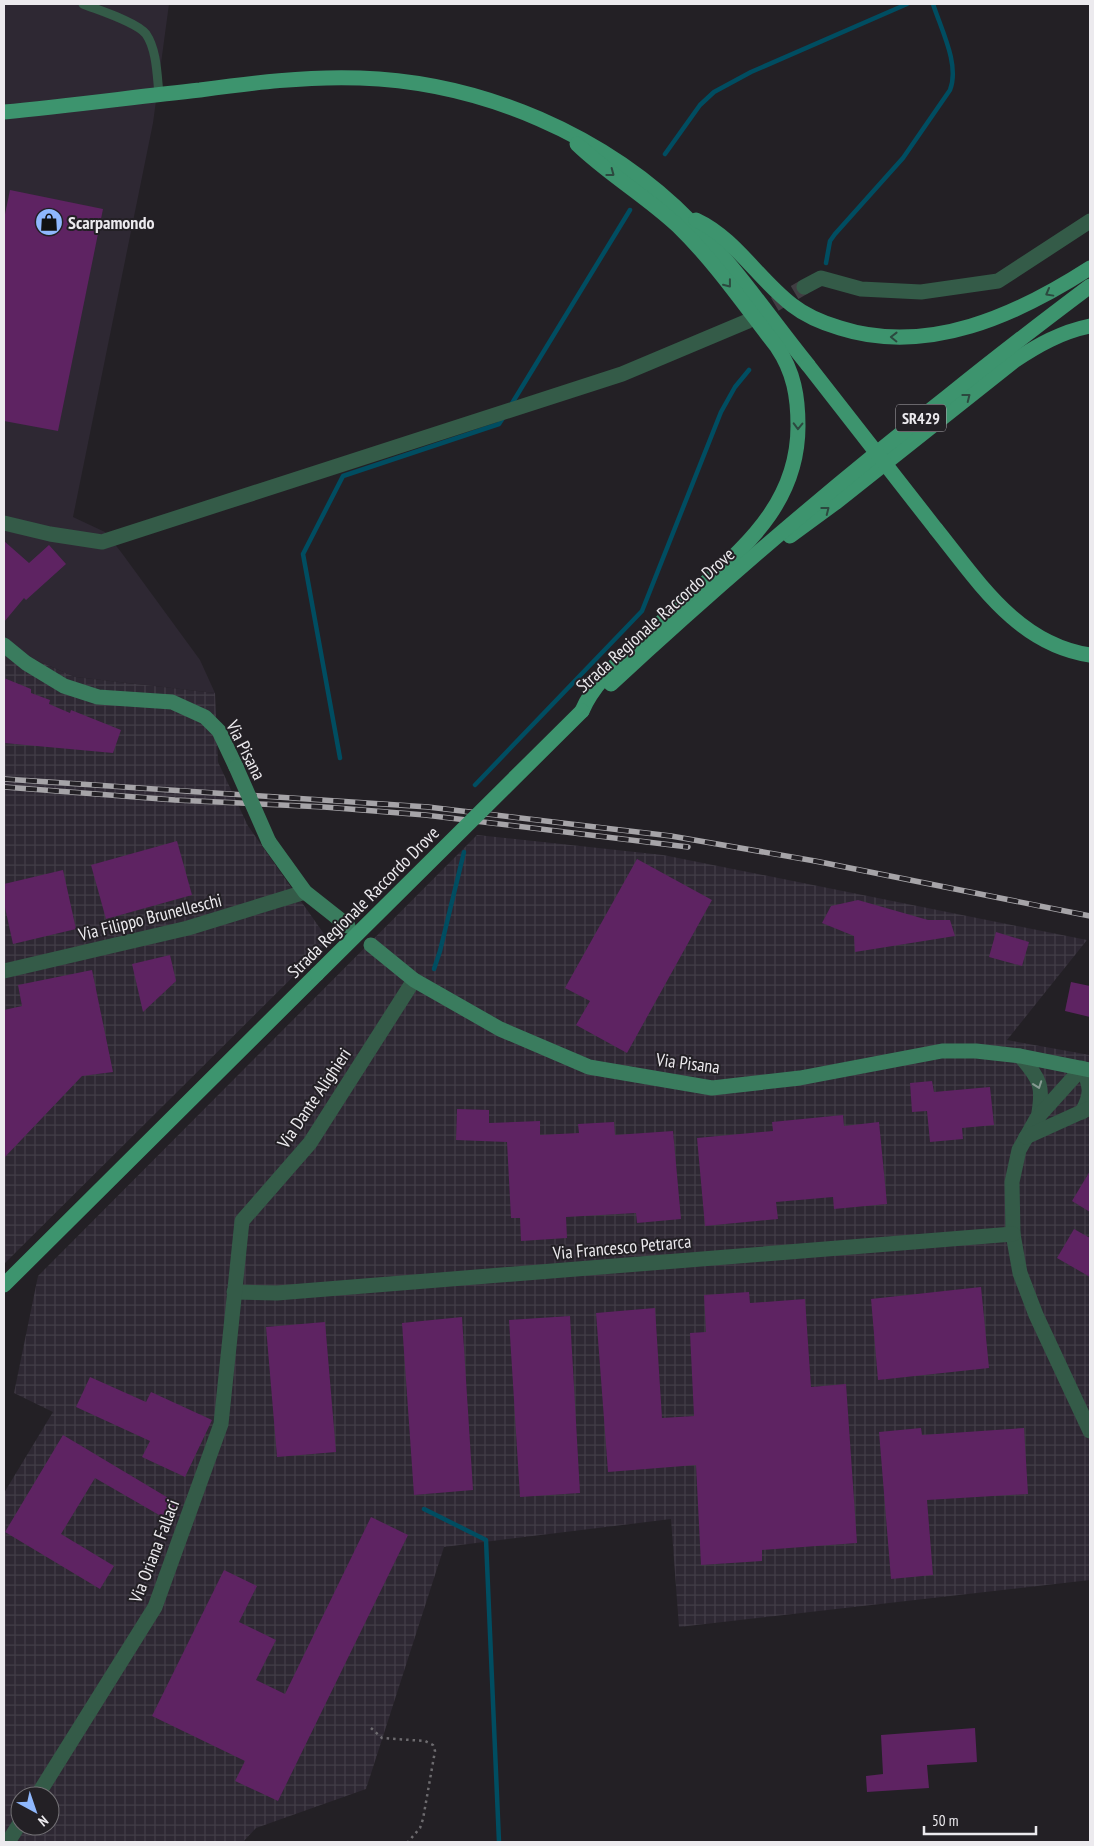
<svg xmlns="http://www.w3.org/2000/svg" width="1094" height="1846" viewBox="0 0 1094 1846" font-family="'PT Sans Narrow',sans-serif">
<style>
.built{fill:#2e2833}
.industrial{fill:url(#industrial-grid);fill-rule:evenodd}
.lines{fill:none;stroke-linecap:round;stroke-linejoin:round}
.stream{stroke:#004d61;stroke-width:4.5}
.building{fill:#5e2362}
.street-tunnel{stroke:#413e43;stroke-width:15;stroke-dasharray:15 8;stroke-linecap:butt}
.path{stroke:#6d6b6f;stroke-width:2.5;stroke-dasharray:2.5 4;stroke-linecap:butt}
.lane{stroke:#345b48;stroke-width:9}
.street{stroke:#345b48;stroke-width:15}
.secondary{stroke:#3a7c5e;stroke-width:15}
.primary{stroke:#3d946e;stroke-width:15}
.rail-casing{stroke:#a6a4a8;stroke-width:5.5}
.rail{stroke:#232025;stroke-width:4;stroke-dasharray:11;stroke-linecap:butt}
.secondary-bridge{stroke:#3a7c5e;stroke-width:15}
.primary-bridge{stroke:#3d946e;stroke-width:15}
.oneway{stroke:#2c493f}
.oneway2{stroke:#879b93}
.labels{text-anchor:middle;dominant-baseline:central;stroke-width:4;stroke-linejoin:round;paint-order:stroke}
.shield{fill:#232025;stroke:#b0adb2;stroke-width:1}
.shield-label{font-size:16px;font-weight:bold;fill:#eceaee}
.poi-label{font-size:18px;font-weight:bold;fill:#eceaee;stroke:#232025;text-anchor:start}
.street-label{font-size:18px;fill:#eceaee;stroke:#232025}
</style>
<defs>
<pattern id="industrial-grid" width="8" height="8" patternUnits="userSpaceOnUse" patternTransform="scale(1.25)"><rect width="8" height="8" fill="#2e2833"/><path d="M0 4h8M4 0v8" fill="none" stroke="#423d47"/></pattern>
</defs>
<rect width="100%" height="100%" fill="#232025"/>
<!-- built -->
<path class="built" d="M4,4H169L153,123L73,517L105,532L121,552L200,660L215,693L75,677L31,658L4,636Z"/>
<!-- industrial -->
<g class="industrial">
<path d="M4,636L31,658L75,677L215,693L218,762L248,826L329,941L4,1264Z"/>
<path d="M477,835L663,855L1087,940L1007,1040L1090,1055V1580L679,1627L671,1519L444,1547L366,1789L256,1828L243,1842H4V1493L53,1412L14,1393L38,1276ZM20,1796H50V1826H20Z"/>
</g>
<g class="lines">
<!-- stream -->
<g class="stream">
<path d="M665,154L700,105L714,92L751,72L907,4"/>
<path d="M826,263L830,241L835,234L903,158L950,90C960,65 941,29 933,4"/>
<path d="M511,405L630,210"/>
<path d="M340,758L303,554L343,476L499,424L503,418"/>
<path d="M475,785L642,611L721,412L735,387L749,370"/>
<path d="M434,969L440,951L464,852"/>
<path d="M424,1509L486,1540L499,1842"/>
</g>
</g>
<!-- building -->
<g class="building">
<path d="M10,190L103,209L58,431L4,421V219Z"/>
<path d="M4,541L29,563L49,545L66,564L26,600L24,598L4,622Z"/>
<path d="M4,678L31,689V693L50,700L49,704L70,713L71,710L121,730L113,753L4,743Z"/>
<path d="M177,841L192,895L106,919L91,865Z"/>
<path d="M637,859L712,900L627,1053L576,1025L590,1001L565,988Z"/>
<path d="M63,870L76,929L13,944L4,903V884Z"/>
<path d="M858,900L928,920H950L955,936L855,952L854,936L822,923L831,906Z"/>
<path d="M996,932L1029,942L1022,966L989,957Z"/>
<path d="M170,955L176,981L143,1012L132,964Z"/>
<path d="M92,970L113,1072L82,1076L4,1158V1010L22,1006L18,985Z"/>
<path d="M1071,982L1090,986V1017L1065,1011Z"/>
<path d="M932,1081L934,1092L990,1087L994,1125L962,1128L963,1139L930,1142L927,1111L912,1112L910,1083Z"/>
<path d="M457,1109L489,1110V1123L540,1121V1135L579,1133L578,1124L614,1122L615,1135L673,1131L681,1219L637,1223L636,1213L566,1217L567,1238L521,1241L520,1218H511L507,1142L456,1140Z"/>
<path d="M843,1115L844,1126L879,1122L887,1204L834,1209L833,1197L776,1202L778,1219L705,1226L697,1138L773,1131L772,1122Z"/>
<path d="M1090,1171V1212L1072,1201Z"/>
<path d="M1074,1229L1090,1238V1277L1057,1258Z"/>
<path d="M981,1287L989,1368L878,1380L871,1299Z"/>
<path d="M749,1292L750,1303L805,1299L811,1387L846,1384L857,1543L762,1550V1561L701,1565L696,1465L608,1472L596,1313L655,1308L662,1418L694,1416L690,1333L706,1332L704,1295Z"/>
<path d="M570,1316L580,1493L520,1497L509,1320Z"/>
<path d="M462,1317L473,1490L414,1495L402,1323Z"/>
<path d="M325,1322L336,1452L277,1457L266,1327Z"/>
<path d="M90,1377L146,1402L151,1392L212,1420L185,1477L142,1457L150,1441L76,1407Z"/>
<path d="M921,1428L922,1435L1024,1428L1028,1494L927,1500L933,1575L891,1579L879,1432Z"/>
<path d="M63,1435L180,1505L166,1519L95,1478L61,1534L114,1566L100,1589L5,1532Z"/>
<path d="M371,1517L408,1535L278,1801L235,1781L245,1761L152,1716L224,1570L257,1586L239,1622L276,1640L256,1680L285,1694Z"/>
<path d="M975,1728L977,1762L927,1765L929,1788L867,1792L866,1776L883,1774L881,1735Z"/>
</g>
<g class="lines">
<!-- street-tunnel -->
<path class="street-tunnel" d="M755,316L804,287"/>
<!-- path -->
<path class="path" d="M371,1728L382,1738L425,1741L433,1745L435,1751L423,1819L420,1828L408,1842"/>
<!-- lane -->
<path class="lane" d="M83,4C98,10 137,22 146,34C157,50 157,76 159,94"/>
<!-- street -->
<g class="street">
<path d="M804,287L821,278L861,289L921,292L998,281L1090,221"/>
<path d="M4,523L50,534L102,542L622,374L748,321"/>
<path d="M4,971L188,928L305,892"/>
<path d="M1020,1056C1041,1080 1044,1087 1038,1118"/>
<path d="M1082,1112C1092,1094 1091,1086 1082,1068L1037,1118L1019,1150L1012,1182L1013,1234L1020,1273L1036,1315L1090,1431"/>
<path d="M1026,1137L1090,1108"/>
<path d="M234,1292L277,1293L1013,1234"/>
<path d="M37,1796L155,1607L221,1424L242,1221L310,1143L414,980"/>
<path d="M8,1842L20,1823"/>
</g>
<!-- secondary -->
<g class="secondary">
<path d="M4,645L26,663L64,686L98,697L172,702L205,717L219,731L236,767"/>
<path d="M269,842L305,892L348,926"/>
<path d="M371,945L414,980L500,1029L589,1067L712,1088L800,1078L942,1051H976L1020,1056L1090,1070"/>
</g>
<!-- primary -->
<g class="primary">
<path d="M4,112C69,106 134,97 200,90C252,83 306,76 360,78C482,82 606,135 692,223C735,266 770,318 808,365"/>
<path d="M577,144C608,174 646,196 678,226C715,262 745,306 777,347C794,372 798,397 798,426C798,497 753,540 705,583C680,605 655,627 632,649C613,667 592,687 582,711"/>
<path d="M696,220C735,238 758,279 792,305C806,316 823,323 840,328C928,356 1017,315 1090,268"/>
<path d="M936,529C978,581 1017,644 1090,655"/>
<path d="M790,536L835,503L1014,361C1038,345 1061,332 1090,326"/>
<path d="M611,684C719,584 831,488 947,397C994,359 1042,322 1090,286"/>
<path d="M4,1285L317,974"/>
</g>
<!-- rail casing -->
<g class="rail-casing">
<g id="rail">
<path d="M4,779L428,807L671,836L815,861L1090,916"/>
<path d="M4,787L175,800L324,807L425,815L688,847"/>
</g>
</g>
<!-- rail -->
<use href="#rail" class="rail"/>
<!-- secondary-bridge -->
<path class="secondary-bridge" d="M236,767L269,842"/>
<!-- primary-bridge -->
<g class="primary-bridge">
<path d="M808,365L936,529"/>
<path d="M317,974L582,711"/>
</g>
</g>
<!-- one-way arrows -->
<defs><path id="oneway-chevron" d="M-2-3.5L2.5 0L-2 3.5" fill="none" stroke-width="1.6" stroke-linecap="round" stroke-linejoin="round" transform="scale(1.25)"/></defs>
<g class="oneway">
<use href="#oneway-chevron" transform="translate(611 173) rotate(37)"/>
<use href="#oneway-chevron" transform="translate(728 284) rotate(52)"/>
<use href="#oneway-chevron" transform="translate(1049 293) rotate(151)"/>
<use href="#oneway-chevron" transform="translate(894 337) rotate(-179)"/>
<use href="#oneway-chevron" transform="translate(967 397) rotate(-38)"/>
<use href="#oneway-chevron" transform="translate(798 426) rotate(91)"/>
<use href="#oneway-chevron" transform="translate(826 510) rotate(-38)"/>
</g>
<use class="oneway2" href="#oneway-chevron" transform="translate(1038 1085) rotate(70)"/>
<!-- icons -->
<defs>
<g id="shop-disc" transform="scale(1.4375)"><circle r="9.5" fill="#8fb8fd" stroke="#232025"/><path d="M-5-2.5h2.3a2.7 3.5 0 0 1 5.4 0H5L5.5 6h-11ZM-1.5-2.5h3a1.5 2.3 0 0 0-3 0Z" fill="#111"/></g>
</defs>
<g fill-rule="evenodd">
<use href="#shop-disc" x="49" y="222"/>
</g>
<g class="labels">
<!-- shield labels -->
<rect class="shield" x="896" y="404.5" width="50" height="27" rx="4"/>
<g class="shield-label">
<text x="921" y="418">SR429</text>
</g>
<!-- poi labels -->
<g class="poi-label">
<text x="68" y="222">Scarpamondo</text>
</g>
<!-- street labels -->
<g class="street-label">
<text transform="translate(655 620) rotate(-42)">Strada Regionale Raccordo Drove</text>
<text transform="translate(246 750) rotate(63)">Via Pisana</text>
<text transform="translate(363 902) rotate(-45)">Strada Regionale Raccordo Drove</text>
<text transform="translate(150 917) rotate(-14)">Via Filippo Brunelleschi</text>
<text transform="translate(688 1063) rotate(7)">Via Pisana</text>
<text transform="translate(314 1098) rotate(-56)">Via Dante Alighieri</text>
<text transform="translate(622 1247) rotate(-5)">Via Francesco Petrarca</text>
<text transform="translate(154 1551) rotate(-69)">Via Oriana Fallaci</text>
</g>
</g>
<!-- border -->
<rect width="1094" height="1846" fill="none" stroke="#eceaee" stroke-width="10"/>
<!-- north arrow -->
<g transform="translate(35 1811) rotate(140)"><circle r="24" fill="#232025" stroke="#737175"/>
<path d="M0-4L9 19L0 12L-9 19Z" fill="#8fb8fd"/>
<text y="-8" font-size="14" font-weight="bold" text-anchor="middle" fill="#eceaee">N</text>
</g>
<!-- scale -->
<path d="M924 1826v8h112v-8" fill="none" stroke="#eceaee" stroke-width="2.5"/>
<text x="932" y="1826" font-size="15" fill="#eceaee" stroke="#232025" stroke-width="4" paint-order="stroke">50 m</text>
</svg>
